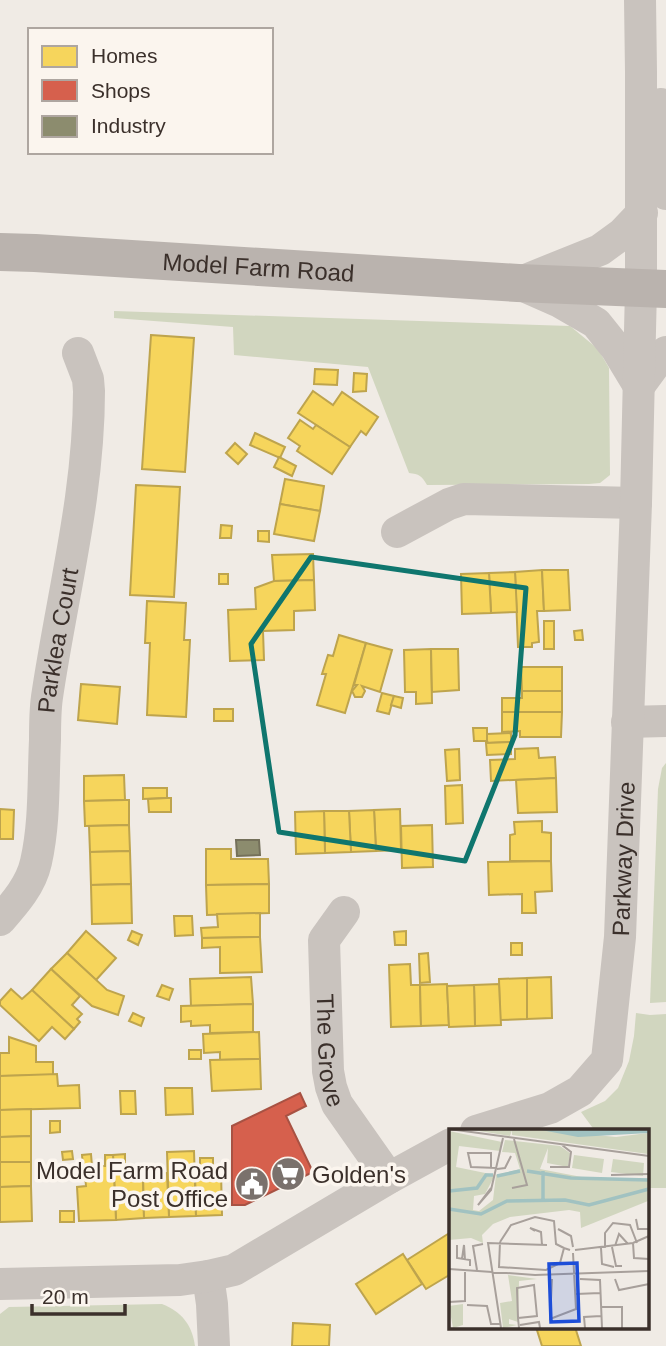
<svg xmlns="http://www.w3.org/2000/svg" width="666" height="1346" viewBox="0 0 666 1346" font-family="Helvetica,sans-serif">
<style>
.green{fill:#d1d6bf}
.homes{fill:#f6d55c;stroke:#bea44d;stroke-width:2}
.shops{fill:#d6604d;stroke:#a85243;stroke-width:2}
.industry{fill:#8c8c6e;stroke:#74705a;stroke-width:2}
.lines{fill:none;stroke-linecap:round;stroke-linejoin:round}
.minor{stroke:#c9c3be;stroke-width:32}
.secondary{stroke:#bab3ae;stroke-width:38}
.marked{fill:none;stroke:#0f766e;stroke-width:5;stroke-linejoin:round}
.labels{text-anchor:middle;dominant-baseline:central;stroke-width:7;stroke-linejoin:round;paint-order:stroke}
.street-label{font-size:24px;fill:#3b302b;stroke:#fbf5ee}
.poi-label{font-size:24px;fill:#3b302b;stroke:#fbf5ee;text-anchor:end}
.inset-river{fill:none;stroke:#a1c2c1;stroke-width:3.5}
.inset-road{fill:none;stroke:#a8a09b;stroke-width:2}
.view{fill:#1d4ed8;fill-opacity:0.15;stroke:#1d4ed8;stroke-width:3.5}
.inset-edge{fill:none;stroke:#3b302b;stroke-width:3.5}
</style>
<rect width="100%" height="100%" fill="#f0ebe5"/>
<!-- green -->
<g class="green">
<path d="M114,311L570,326L598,349L609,368L610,475L600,483L589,484L427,485C422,476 419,474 409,473L368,367L234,355L233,327L114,318Z"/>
<path d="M666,763V1002L650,1003L658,789L662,768Z"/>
<path d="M636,1013L650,1015L666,1014V1188H647V1131H595L581,1112L605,1101L618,1088L629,1061L634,1036Z"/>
<path d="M162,1304C182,1312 192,1325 195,1346H0V1314L9,1307Z"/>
</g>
<!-- homes -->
<g class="homes">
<path d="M151,335L194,338L185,472L142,469Z"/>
<path d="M315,369L338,370L337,385L314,384Z"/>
<path d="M354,373L367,374L366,391L353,392Z"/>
<path d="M313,391L333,405L342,392L378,417L366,435L361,431L350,447L298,413Z"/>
<path d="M300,420L313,429L316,425L350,447L332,474L297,451L300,446L288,438Z"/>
<path d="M255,433L285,447L280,458L250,445Z"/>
<path d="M235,443L247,454L238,464L226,453Z"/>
<path d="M279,457L296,466L292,476L274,467Z"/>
<path d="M285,479L324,486L320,511L280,504Z"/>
<path d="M136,485L180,487L174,597L130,595Z"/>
<path d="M280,504L320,511L314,541L274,534Z"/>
<path d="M221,525L232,526L231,538H220Z"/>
<path d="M258,531H269V542L258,541Z"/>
<path d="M313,554L314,580L274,581L272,555Z"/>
<path d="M542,570L544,611H537L539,642L532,643V647H518L515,572Z"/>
<path d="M542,570H568L570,610L544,611Z"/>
<path d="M515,572L517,612L491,613L489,573Z"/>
<path d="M489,573L491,613L462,614L461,574Z"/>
<rect x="219" y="574" width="9" height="10"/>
<path d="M314,580L315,610L294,611V630L263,631L264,660L230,661L228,610L256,609L255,588L274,581Z"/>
<path d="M147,601L186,603L184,640H190L186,717L147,715L150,643H145Z"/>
<rect x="544" y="621" width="10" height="28"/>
<path d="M582,630L583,640H575L574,631Z"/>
<path d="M339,635L366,643L345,713L317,705L326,674H322L328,655L333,656Z"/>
<path d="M366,643L392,650L380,692L362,686L365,691L362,697H355L352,691L357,685H354Z"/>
<path d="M431,649L432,703L416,704V692H405L404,650Z"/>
<path d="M431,649H458L459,690L432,692Z"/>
<path d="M521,667H562V691H522Z"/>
<path d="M81,684L120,687L117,724L78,720Z"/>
<path d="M522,691H562V712H502V698H522Z"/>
<path d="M382,693L394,696L389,714L377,711Z"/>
<path d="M394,696L403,698L401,708L391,705Z"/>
<rect x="214" y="709" width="19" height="12"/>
<path d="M502,712H562L561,737H520V731L502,732Z"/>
<path d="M473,728H487V741H474Z"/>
<path d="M511,733V742L488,743L487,741V734Z"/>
<path d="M511,742V754L487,755L486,743Z"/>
<path d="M538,748L539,758L555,757L556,778L491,781L490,760L515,759V749Z"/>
<path d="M459,749L460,780L447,781L445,750Z"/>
<path d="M124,775L125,800L84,801V776Z"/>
<path d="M556,778L557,812L518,813L516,780Z"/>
<path d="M462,785L463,823L446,824L445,786Z"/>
<path d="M143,788H167V798L143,799Z"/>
<path d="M167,798H171V812H149L148,799Z"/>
<path d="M125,800H129V825L85,826L84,801Z"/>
<path d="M0,809L14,810L13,839H0Z"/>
<path d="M400,809L401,850L376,851L374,810Z"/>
<path d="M374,810L376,851L351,852L349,811Z"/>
<path d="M324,811H349L351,852L325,853Z"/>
<path d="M324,811L325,853L296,854L295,812Z"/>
<path d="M542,821V832L551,833V861H510V835L515,834L514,822Z"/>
<path d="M129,825L130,851L90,852L89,826Z"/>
<path d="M432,825L433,867L402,868L401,826Z"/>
<path d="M206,849H231V859H268L269,884L206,885Z"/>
<path d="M130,851L131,884L91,885L90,852Z"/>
<path d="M551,861L552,891L535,892L536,913H522V894L489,895L488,862Z"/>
<path d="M131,884L132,923L92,924L91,885Z"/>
<path d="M269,884V913L207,915L206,885Z"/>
<path d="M260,913V937L202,938L201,928L218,927L217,914Z"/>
<path d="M174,916H192L193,935L175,936Z"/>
<path d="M86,931L116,958L96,980L67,953Z"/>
<path d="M132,931L142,935L138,945L128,940Z"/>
<path d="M406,931V945H395L394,932Z"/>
<path d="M260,937L262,972L220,973V947L202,948V938Z"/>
<rect x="511" y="943" width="11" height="12"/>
<path d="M67,953L107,990L124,996L118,1015L92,1006L51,969Z"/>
<path d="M428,953L430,982L420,983L419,954Z"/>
<path d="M410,964L411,985H420L421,1026L391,1027L389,965Z"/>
<path d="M51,969L80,996L72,1005L82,1014L77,1019L80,1022L74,1029L32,990Z"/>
<path d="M251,977L253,1004L191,1006L190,979Z"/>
<path d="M551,977L552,1018L527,1019V978Z"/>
<path d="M527,978V1019L500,1020L499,979Z"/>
<path d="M447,984L449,1025L421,1026L420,985Z"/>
<path d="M499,984L501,1025L475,1026L474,985Z"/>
<path d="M162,985L173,989L169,1000L157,996Z"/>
<path d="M474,985L475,1026L449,1027L447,986Z"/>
<path d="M11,989L22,999L32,990L74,1029L65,1039L52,1027L39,1041L0,1005V1001Z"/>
<path d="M253,1004V1032L210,1033V1025L191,1026V1021L181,1022V1006Z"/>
<path d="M133,1013L144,1018L141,1026L129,1021Z"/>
<path d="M259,1032L260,1059L220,1060V1052L204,1053L203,1034Z"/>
<path d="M9,1037L36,1046V1062H53V1075L0,1076V1053H9Z"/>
<rect x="189" y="1050" width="12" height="9"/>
<path d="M260,1059L261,1089L212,1091L210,1060Z"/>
<path d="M57,1074L58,1086L79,1085L80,1108L0,1110V1076Z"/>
<path d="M165,1088H192L193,1114L166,1115Z"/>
<path d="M120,1091H135L136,1114H121Z"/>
<path d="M31,1109V1136L0,1137V1110Z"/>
<path d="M50,1121H60V1132L50,1133Z"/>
<path d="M31,1136V1162H0V1137Z"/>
<path d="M72,1151L73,1159L63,1160L62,1152Z"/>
<path d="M194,1151L196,1216L169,1217L167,1152Z"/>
<path d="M91,1154L92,1166L83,1167L82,1155Z"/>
<path d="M125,1154V1174H143L144,1218L116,1220L113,1155Z"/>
<path d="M105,1155H113L116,1220L79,1221L77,1187L86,1186L85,1175H92V1166H105Z"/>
<path d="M200,1158H213V1171H221L222,1215L196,1216L195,1171H200Z"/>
<path d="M0,1162H31V1186L0,1187Z"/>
<path d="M167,1173L169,1217L144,1218L143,1174Z"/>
<path d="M31,1186L32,1221L0,1222V1187Z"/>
<rect x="60" y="1211" width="14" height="11"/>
<path d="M451,1232V1274L426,1289L407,1260Z"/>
<path d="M403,1254L422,1284L376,1314L356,1284Z"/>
<path d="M293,1323L330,1325L329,1346H292Z"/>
<path d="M536,1327H575L581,1346H542Z"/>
</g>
<!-- shops -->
<path class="shops" d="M300,1093L306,1106L286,1116L313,1172L245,1205H232V1126Z"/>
<!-- industry -->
<path class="industry" d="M236,840H259L260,855L237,856Z"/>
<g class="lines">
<!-- minor -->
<g class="minor">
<path d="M661,104L666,194"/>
<path d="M523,281L600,250L622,234L642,213"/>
<path d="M524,286L558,301L596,323L616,348L639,386L661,356L666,352"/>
<path d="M397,532L449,504L464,499L636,503"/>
<path d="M627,722L666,721"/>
<path id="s1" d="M344,912L324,940L328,1071L331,1087L337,1104L389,1178"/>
<path id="s2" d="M0,920C15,903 31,885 36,862C45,822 43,781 45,740C45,726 45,711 47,697C62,595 89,496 89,391L88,379L78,353"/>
<path id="s3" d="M476,1131L550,1108L580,1091L607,1060L620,937L636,503L641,288V72L640,0"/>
<path d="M208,1276L212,1304L214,1346"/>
<path d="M0,1284L180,1280L208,1276L234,1270L389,1178L451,1144"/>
</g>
<!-- secondary -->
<path class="secondary" id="s4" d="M0,252L35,253L518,283L666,289"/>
</g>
<!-- marked area -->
<path class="marked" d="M311,557L526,588L515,735L465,861L279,832L251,644Z"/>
<!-- icons -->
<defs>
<g id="supermarket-disc" transform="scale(1.75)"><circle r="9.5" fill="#7a716c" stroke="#fbf5ee"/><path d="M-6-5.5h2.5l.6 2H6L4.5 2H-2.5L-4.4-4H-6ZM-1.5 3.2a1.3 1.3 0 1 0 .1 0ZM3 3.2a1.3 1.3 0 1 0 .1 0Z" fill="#fff"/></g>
<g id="civic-disc" transform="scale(1.75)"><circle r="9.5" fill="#7a716c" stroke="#fbf5ee"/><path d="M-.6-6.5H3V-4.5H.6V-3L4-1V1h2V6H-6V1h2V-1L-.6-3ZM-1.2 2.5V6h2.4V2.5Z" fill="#fff"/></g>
</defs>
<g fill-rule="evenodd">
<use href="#supermarket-disc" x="288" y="1174"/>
<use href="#civic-disc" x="252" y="1184"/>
</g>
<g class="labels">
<!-- street labels -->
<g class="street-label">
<text stroke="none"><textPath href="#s4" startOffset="259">Model Farm Road</textPath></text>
<text stroke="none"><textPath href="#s2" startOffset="292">Parklea Court</textPath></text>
<text stroke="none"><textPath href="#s3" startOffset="355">Parkway Drive</textPath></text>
<text stroke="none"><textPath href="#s1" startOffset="145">The Grove</textPath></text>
</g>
<!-- poi labels -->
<g class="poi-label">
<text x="228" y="1170">Model Farm Road<tspan x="228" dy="28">Post Office</tspan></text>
<text x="312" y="1174" text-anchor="start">Golden's</text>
</g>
</g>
<!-- overview -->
<g transform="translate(449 1129)">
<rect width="200" height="200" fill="#f0ebe5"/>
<path d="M18,0H87L167,8L199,4V25L63,6V1L61,7ZM0,2L53,13L51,22L10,17L7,38L46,46L36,65L25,67L24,81L30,82L44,71L47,46L71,40L66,24L53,23L56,11L111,17L121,24L119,38L98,34L99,19L91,40L143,50L199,52V72L132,99L131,83L120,81L61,88L44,95L33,106L34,114L22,109L0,111ZM125,26L155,30L153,44L123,39ZM164,30L195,34L194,47L162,43ZM59,146L88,150L70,152L69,193L60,190V195L68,196L54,199L51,174L63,172ZM14,175V196L4,199L0,177Z" fill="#d1d6bf"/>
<path d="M87,0H199L200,4L129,8Z" fill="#a1c2c1"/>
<path class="inset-river" d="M78,42L122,49L200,51M48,47L71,42M0,62L28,59L37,46H44M94,71V42M0,80L32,85L58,72L116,71L140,76L200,60"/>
<path class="inset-road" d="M0,0L200,27M101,38H120L122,23L113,16M42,39V24H19L22,38L48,39M48,40L56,39L62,27M162,46L200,45M42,59L29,76L42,61L54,9M63,59L78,56L65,10M187,90L189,100H200M109,100L122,107L124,118M86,102L81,99L92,103L93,116M51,113L50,138L97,141L111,134L115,119L121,121M51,113L62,96L86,88L105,92L107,115L115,119M184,114L185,129L200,130M8,116V129L21,131V137M166,117L170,105L179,115M163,118L167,137H173M152,119L153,135L165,138M156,119V104L164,94L181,96L188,114M126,121L184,114L200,107M13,130L15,116L16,131M0,140L86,146L200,142M28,141L24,117L34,115M103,150L101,190L127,180L124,124M131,150L151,151L153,199M166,150L170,161L200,155M127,165L151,164M0,173L16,172V141M18,176L38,177L42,195H52M152,178H173V199M69,189L88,187L85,156L68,159L69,189L70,199M71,196L90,193L91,199M52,199L39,114L98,116M136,199L135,188L152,187"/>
<path class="view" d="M128,134L130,192L102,193L100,135Z"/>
<rect width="200" height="200" class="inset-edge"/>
</g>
<!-- legend -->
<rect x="28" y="28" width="245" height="126" fill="#fbf5ee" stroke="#aea6a0" stroke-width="2"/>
<rect x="42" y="46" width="35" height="21" fill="#f6d55c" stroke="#aea6a0" stroke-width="2"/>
<text x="91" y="63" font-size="21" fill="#3b302b">Homes</text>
<rect x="42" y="80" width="35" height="21" fill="#d6604d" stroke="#aea6a0" stroke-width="2"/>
<text x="91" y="98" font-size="21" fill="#3b302b">Shops</text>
<rect x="42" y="116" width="35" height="21" fill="#8c8c6e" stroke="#aea6a0" stroke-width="2"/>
<text x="91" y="133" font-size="21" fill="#3b302b">Industry</text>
<!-- scale -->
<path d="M32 1304v10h93v-10" fill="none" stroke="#3b302b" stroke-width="3.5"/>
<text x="42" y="1304" font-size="21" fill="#3b302b" stroke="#fbf5ee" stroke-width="5" paint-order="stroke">20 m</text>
</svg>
